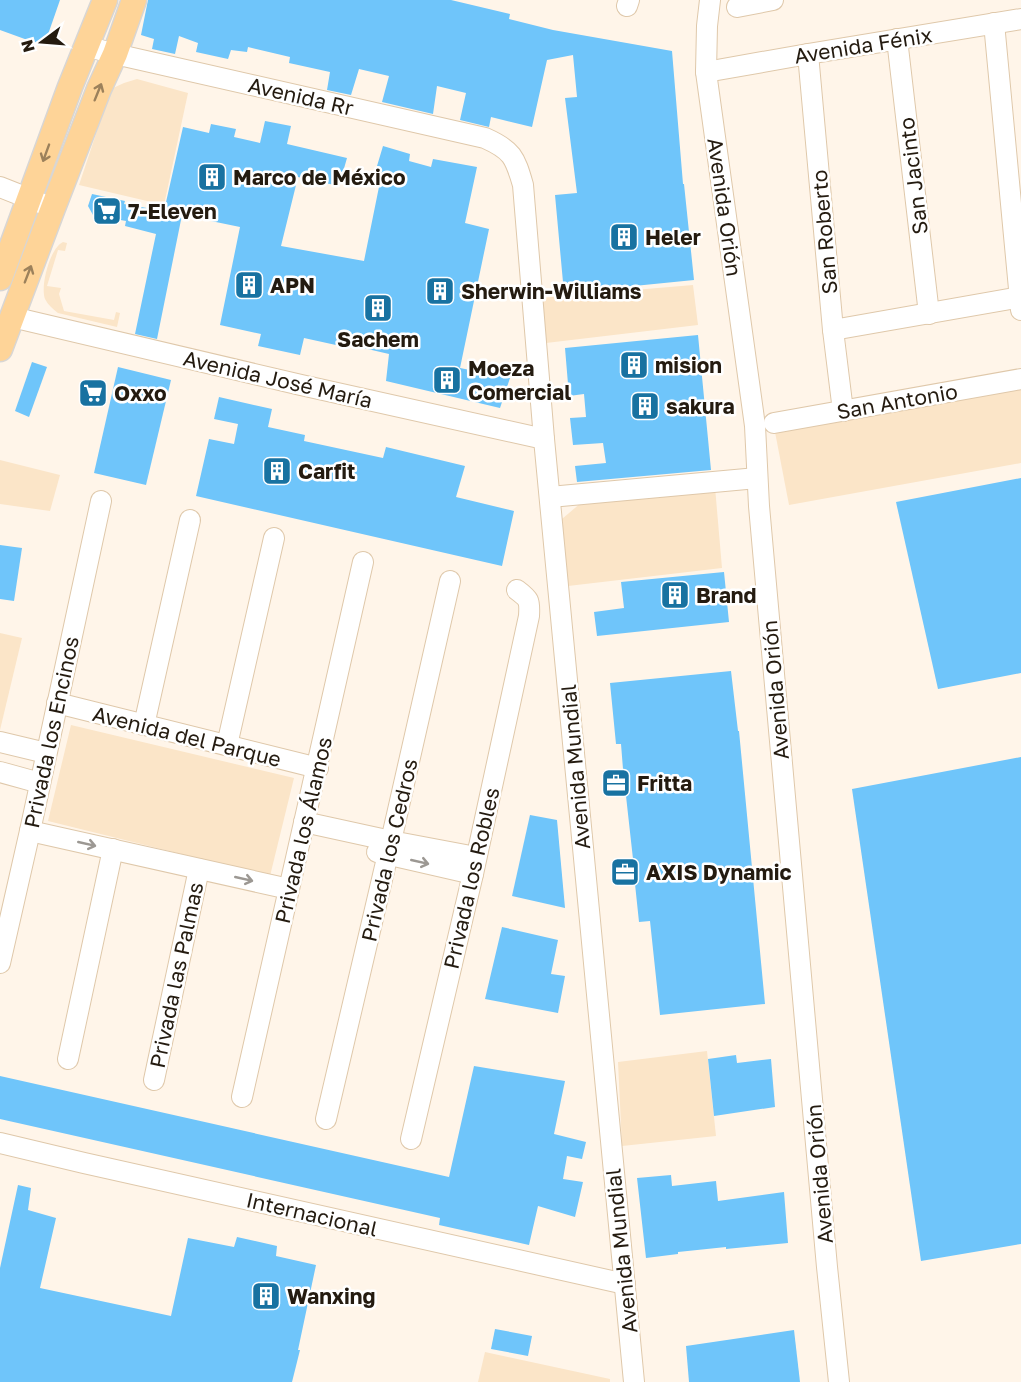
<svg xmlns="http://www.w3.org/2000/svg" width="1021" height="1382" viewBox="0 0 1021 1382" font-family="'Golos Text',sans-serif">
<style>
.green{fill:#fbe5c8}
.building{fill:#6fc5fa}
.lines{fill:none;stroke-linecap:round;stroke-linejoin:round}
.minor-casing{stroke:#dfc8aa;stroke-width:22}
.major-casing{stroke:#d8d6d4;stroke-width:27}
.minor{stroke:#fff;stroke-width:20}
.major{stroke:#fed498;stroke-width:24}
.oneway{stroke:#9c815b}
.oneway2{stroke:#9c9893}
.labels{text-anchor:middle;dominant-baseline:central;stroke-width:5;stroke-linejoin:round;paint-order:stroke}
.street-label{font-size:21px;fill:#241b10;stroke:#fff}
.poi-label{font-size:21px;font-weight:bold;fill:#241b10;stroke:#fff;text-anchor:start}
</style>
<rect width="100%" height="100%" fill="#fff5e9"/>
<!-- green -->
<g class="green">
<path d="M137,79L188,93L164,205L79,185L111,89L124,83Z"/>
<path d="M63,242L67,243L65,251L58,250L47,286L61,288L59,294L64,311L114,320L116,312L120,313L117,327L58,313C53,309 48,305 45,299C40,286 50,248 63,242Z"/>
<path d="M693,285L698,325L546,343L540,298Z"/>
<path d="M1021,389V463L789,505L775,432Z"/>
<path d="M0,460L60,475L50,511L0,504Z"/>
<path d="M715,487L722,568L568,586L562,519L582,502Z"/>
<path d="M0,633L22,638L0,730Z"/>
<path d="M71,725L294,778L270,876L48,821Z"/>
<path d="M707,1051L716,1136L622,1146L618,1062Z"/>
<path d="M485,1352L610,1379V1382H478Z"/>
</g>
<!-- building -->
<g class="building">
<path d="M0,0H60L44,46L0,30Z"/>
<path d="M148,0H451L510,14L509,19L553,30L672,51L683,184H684L694,280L564,293L555,195L577,193L565,98L577,97L573,55L547,60L532,127L491,117L489,127L460,120L466,93L437,86L433,114L382,102L389,76L359,69L351,95L327,90L330,72L289,63L290,57L248,47L247,52L231,50L228,59L196,52L198,43L179,36L175,54L152,49L154,39L141,35Z"/>
<path d="M265,121L291,126L287,144L347,158L339,186L298,177L281,246L364,261L381,177L374,176L383,146L410,154L409,161L431,167L433,159L477,167L465,223L489,229L460,368L510,378L500,408L386,381L389,354L346,344L345,347L304,338L300,355L258,346L261,334L220,325L240,227L182,215L157,339L135,334L156,234L125,226L126,221L93,215L88,206L92,194L125,201L124,204L164,211L183,127L209,133L211,124L236,129L234,137L260,143Z"/>
<path d="M698,335L711,470L577,482L575,466L606,463L603,443L573,445L570,418L586,417L584,394L569,396L565,348Z"/>
<path d="M32,362L47,367L29,417L15,411Z"/>
<path d="M118,367L171,380L146,485L94,473Z"/>
<path d="M219,397L272,409L268,427L305,435L304,441L383,458L386,447L465,466L456,497L514,511L502,566L196,496L209,439L234,444L238,424L214,419Z"/>
<path d="M1021,478V673L938,689L896,502Z"/>
<path d="M0,545L22,548L14,601L0,599Z"/>
<path d="M724,572L729,622L597,636L594,612L624,608L621,582Z"/>
<path d="M731,671L738,731H739L765,1004L660,1015L650,921L639,922L635,884L621,886L619,860L633,859L626,796L614,797L610,770L623,769L621,744H616L610,683Z"/>
<path d="M1021,757V1244L921,1261L852,789Z"/>
<path d="M530,815L557,820L565,908L512,896Z"/>
<path d="M502,927L558,940L551,974L565,976L558,1013L485,999Z"/>
<path d="M736,1055L737,1063L771,1059L775,1107L714,1116L708,1059Z"/>
<path d="M474,1066L565,1081L554,1134L586,1142L582,1159L567,1156L563,1179L583,1182L575,1217L538,1206L529,1245L439,1225L440,1218L0,1119V1076L449,1177Z"/>
<path d="M671,1175L672,1186L716,1181L718,1201L784,1192L788,1243L726,1249V1247L678,1252V1254L646,1258L637,1178Z"/>
<path d="M18,1185L31,1188L28,1210L56,1218L40,1288L171,1316L188,1238L234,1247L237,1237L277,1246L276,1256L316,1265L298,1350H300L292,1382H0V1268Z"/>
<path d="M495,1329L532,1336L528,1356L491,1349Z"/>
<path d="M794,1330L800,1382H689L686,1346Z"/>
</g>
<g class="lines">
<!-- minor casing -->
<g class="minor-casing">
<g id="minor">
<path d="M710,0L707,26L706,72L755,426L759,506L827,1267L839,1382"/>
<path d="M627,6L629,0"/>
<path d="M737,7L773,0"/>
<path d="M994,23L1021,310"/>
<path d="M897,39L929,314"/>
<path d="M86,46L115,54L485,138C512,150 515,157 523,185L544,439L634,1382"/>
<path d="M808,54L833,330L843,411"/>
<path d="M706,72L808,54L1021,19"/>
<path d="M0,187L53,208"/>
<path d="M12,317L301,385L544,439"/>
<path d="M833,330L1021,297"/>
<path d="M774,423L1021,379"/>
<path d="M550,497L757,478"/>
<path d="M57,703L318,768"/>
<path d="M144,725L190,520"/>
<path d="M0,742L46,753"/>
<path d="M227,745L274,538"/>
<path d="M0,772L40,783"/>
<path d="M304,822L391,841L476,857"/>
<path d="M30,831L289,889"/>
<path d="M377,852L473,874"/>
<path d="M0,963L30,831L101,501"/>
<path d="M68,1059L113,849"/>
<path d="M154,1080L199,869"/>
<path d="M242,1097C282,919 324,741 363,562"/>
<path d="M326,1119L391,841L450,581"/>
<path d="M411,1139L473,874L529,616C530,600 529,599 517,590"/>
<path d="M0,1143L84,1163L625,1284"/>
</g>
</g>
<!-- major casing -->
<g class="major-casing">
<g id="major">
<path d="M0,278L70,87L105,0"/>
<path d="M0,349L53,208L99,89L115,54L134,0"/>
</g>
</g>
<!-- minor -->
<use href="#minor" class="minor"/>
<!-- major -->
<use href="#major" class="major"/>
</g>
<!-- one-way arrows -->
<defs><path id="oneway-shaft" d="M-6 0H5M1.5-3L5.5 0L1.5 3" fill="none" stroke-width="1.6" stroke-linecap="round" stroke-linejoin="round" transform="scale(1.5)"/></defs>
<g class="oneway">
<use href="#oneway-shaft" transform="translate(98 92) rotate(-68)"/>
<use href="#oneway-shaft" transform="translate(46 153) rotate(110)"/>
<use href="#oneway-shaft" transform="translate(28 274) rotate(-69)"/>
</g>
<g class="oneway2">
<use href="#oneway-shaft" transform="translate(87 844) rotate(13)"/>
<use href="#oneway-shaft" transform="translate(420 862) rotate(13)"/>
<use href="#oneway-shaft" transform="translate(244 879) rotate(13)"/>
</g>
<!-- icons -->
<defs>
<g id="building-square" transform="scale(1.5)"><rect x="-9" y="-9" width="18" height="18" rx="4" fill="#1872a1" stroke="#fff"/><path d="M-4-6H4V6H1V3H-1V6H-4ZM-2.5-4.3h1.7v1.8h-1.7ZM.8-4.3h1.7v1.8H.8ZM-2.5-1h1.7V.8h-1.7ZM.8-1h1.7V.8H.8Z" fill="#fff"/></g>
<g id="supermarket-square" transform="scale(1.5)"><rect x="-9" y="-9" width="18" height="18" rx="4" fill="#1872a1" stroke="#fff"/><path d="M-6-5.5h2.5l.6 2H6L4.5 2H-2.5L-4.4-4H-6ZM-1.5 3.2a1.3 1.3 0 1 0 .1 0ZM3 3.2a1.3 1.3 0 1 0 .1 0Z" fill="#fff"/></g>
<g id="office-square" transform="scale(1.5)"><rect x="-9" y="-9" width="18" height="18" rx="4" fill="#1872a1" stroke="#fff"/><path d="M-6-3h4V-5.5h4V-3h4V5H-6ZM-1-4.5V-3h2v-1.5ZM-6 0V1H6V0Z" fill="#fff"/></g>
</defs>
<g fill-rule="evenodd">
<use href="#building-square" x="212" y="177"/>
<use href="#supermarket-square" x="107" y="211"/>
<use href="#building-square" x="624" y="237"/>
<use href="#building-square" x="249" y="285"/>
<use href="#building-square" x="440" y="291"/>
<use href="#building-square" x="378" y="308"/>
<use href="#building-square" x="634" y="365"/>
<use href="#building-square" x="447" y="380"/>
<use href="#supermarket-square" x="93" y="393"/>
<use href="#building-square" x="645" y="406"/>
<use href="#building-square" x="277" y="471"/>
<use href="#building-square" x="675" y="595"/>
<use href="#office-square" x="616" y="783"/>
<use href="#office-square" x="625" y="872"/>
<use href="#building-square" x="266" y="1296"/>
</g>
<g class="labels">
<!-- street labels -->
<g class="street-label">
<text transform="translate(863 45) rotate(-9)">Avenida Fénix</text>
<text transform="translate(301 96) rotate(13)">Avenida Rr</text>
<text transform="translate(913 176) rotate(-97)">San Jacinto</text>
<text transform="translate(725 207) rotate(82)">Avenida Orión</text>
<text transform="translate(824 232) rotate(-95)">San Roberto</text>
<text transform="translate(278 379) rotate(13)">Avenida José María</text>
<text transform="translate(897 401) rotate(-10)">San Antonio</text>
<text transform="translate(775 690) rotate(-95)">Avenida Orión</text>
<text transform="translate(51 732) rotate(-78)">Privada los Encinos</text>
<text transform="translate(187 736) rotate(14)">Avenida del Parque</text>
<text transform="translate(575 767) rotate(-95)">Avenida Mundial</text>
<text transform="translate(303 830) rotate(-77)">Privada los Álamos</text>
<text transform="translate(389 850) rotate(-77)">Privada los Cedros</text>
<text transform="translate(471 878) rotate(-77)">Privada los Robles</text>
<text transform="translate(176 975) rotate(-78)">Privada las Palmas</text>
<text transform="translate(819 1174) rotate(-95)">Avenida Orión</text>
<text transform="translate(312 1214) rotate(13)">Internacional</text>
<text transform="translate(621 1251) rotate(-96)">Avenida Mundial</text>
</g>
<!-- poi labels -->
<g class="poi-label">
<text x="233" y="177">Marco de México</text>
<text x="128" y="211">7-Eleven</text>
<text x="645" y="237">Heler</text>
<text x="270" y="285">APN</text>
<text x="461" y="291">Sherwin-Williams</text>
<text x="378" y="339" text-anchor="middle">Sachem</text>
<text x="655" y="365">mision</text>
<text x="468" y="368">Moeza<tspan x="468" dy="24">Comercial</tspan></text>
<text x="114" y="393">Oxxo</text>
<text x="666" y="406">sakura</text>
<text x="298" y="471">Carfit</text>
<text x="696" y="595">Brand</text>
<text x="637" y="783">Fritta</text>
<text x="646" y="872">AXIS Dynamic</text>
<text x="287" y="1296">Wanxing</text>
</g>
</g>
<!-- north arrow -->
<g transform="translate(42 42) rotate(254)" stroke="#ffffff" stroke-width="4.5" paint-order="stroke">
<path d="M0-4.5L10 22L0 15L-10 22Z" fill="#241b10"/>
<text y="-9" font-size="16" font-weight="bold" text-anchor="middle" fill="#241b10">N</text>
</g>
</svg>
